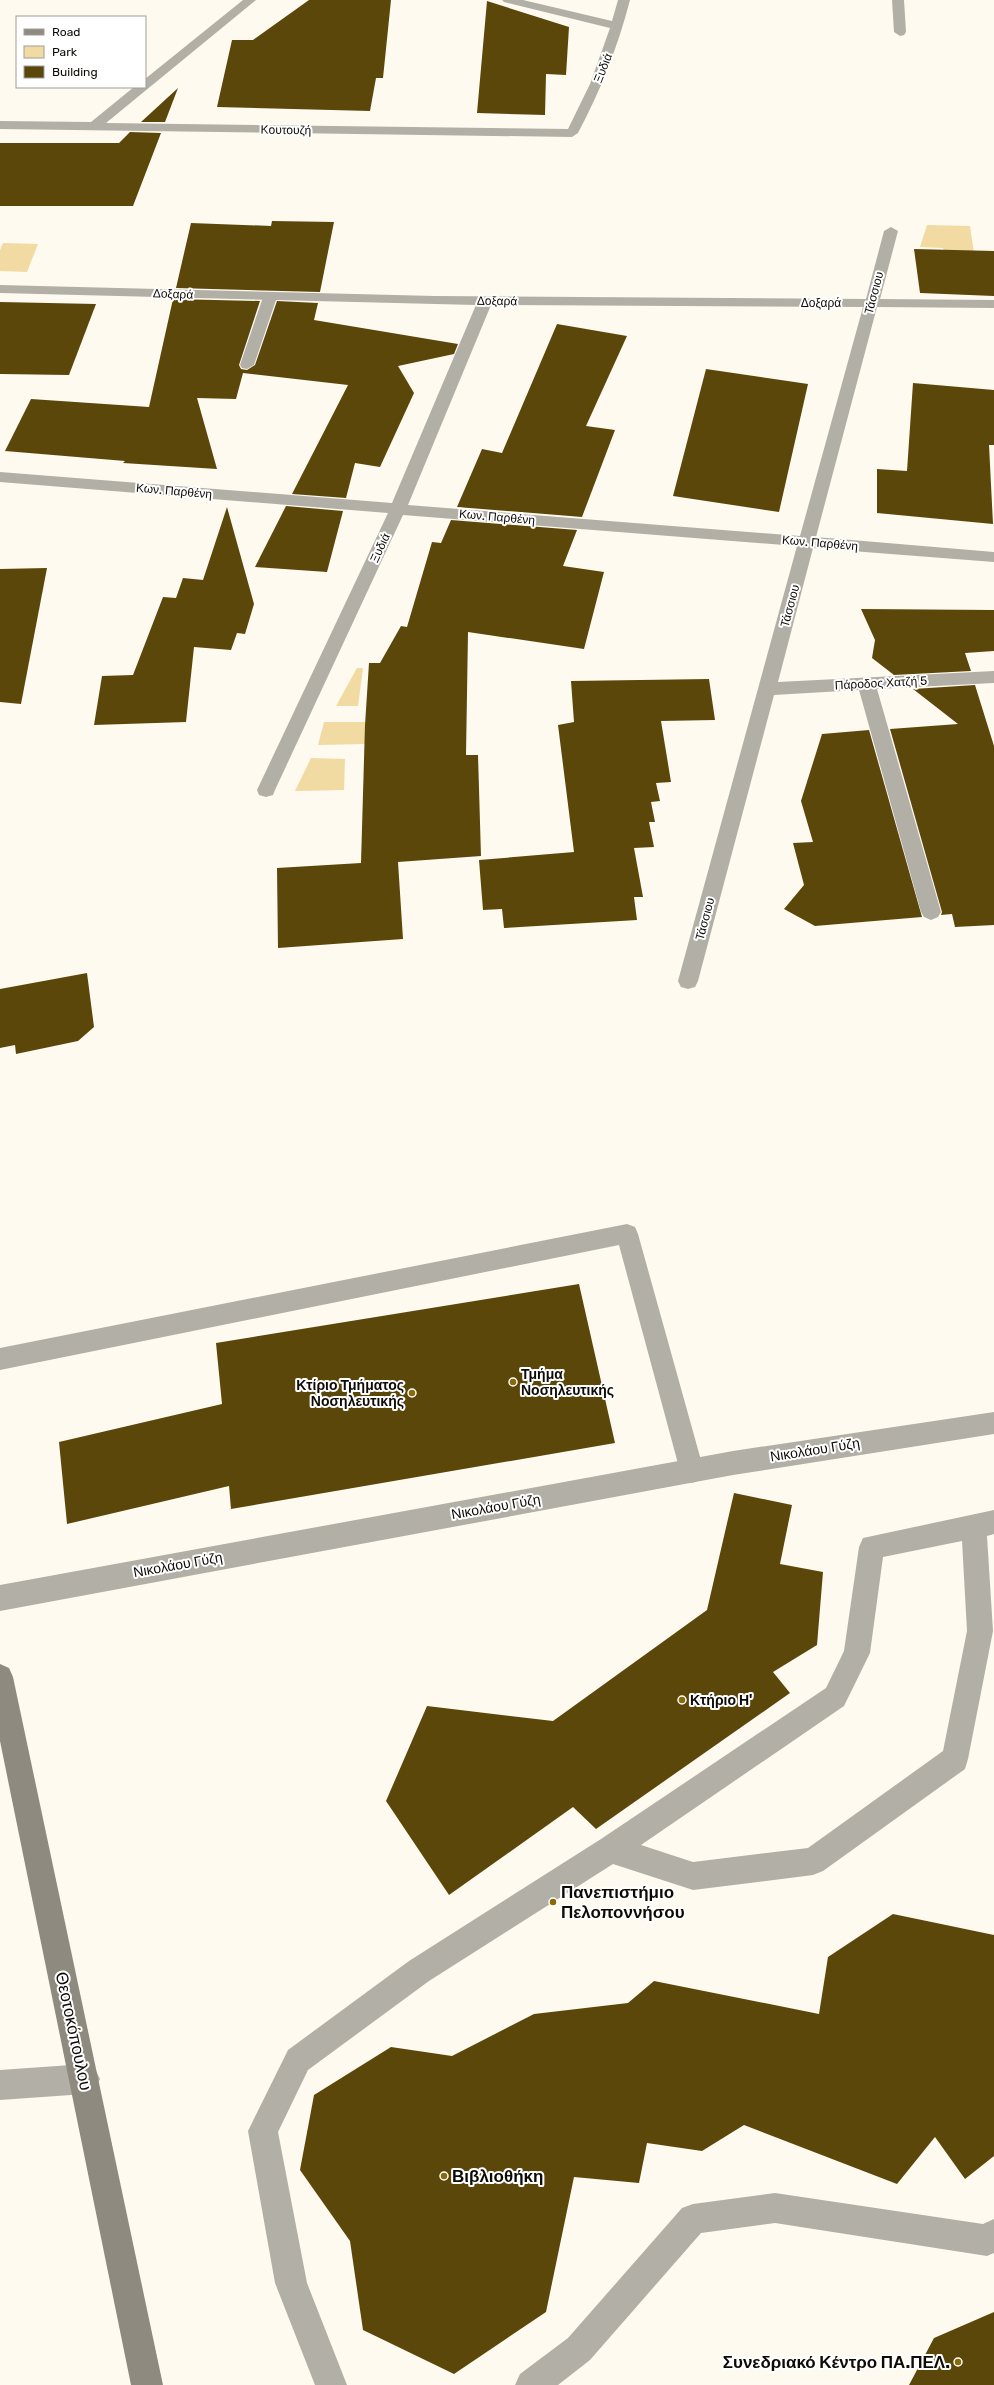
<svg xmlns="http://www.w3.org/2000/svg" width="994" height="2385" viewBox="0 0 994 2385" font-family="Rubik,sans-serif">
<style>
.green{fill:#f2daa3}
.building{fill:#5c470b}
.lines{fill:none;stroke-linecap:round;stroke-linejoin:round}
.lane{fill:#b2afa7;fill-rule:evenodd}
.street{fill:#b2afa7;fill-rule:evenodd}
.secondary{fill:#8f8a7f;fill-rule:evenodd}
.poi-dot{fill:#896a08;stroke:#fff;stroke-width:1.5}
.labels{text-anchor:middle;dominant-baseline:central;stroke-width:4;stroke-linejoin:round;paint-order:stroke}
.far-street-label{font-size:12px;fill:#0e0b06;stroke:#fff}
.poi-label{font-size:14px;font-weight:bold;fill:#0e0b06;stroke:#fff;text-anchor:start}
.street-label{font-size:14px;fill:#0e0b06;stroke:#fff}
.near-poi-label{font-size:17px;font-weight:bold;fill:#0e0b06;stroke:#fff;text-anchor:start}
.near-street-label{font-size:17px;fill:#0e0b06;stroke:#fff}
</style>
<rect width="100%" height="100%" fill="#fefaef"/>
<!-- green -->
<g class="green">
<path d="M927,225L970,226L974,253L944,252L943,248L920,247Z"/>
<path d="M3,243L38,244L27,272L0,271V250Z"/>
<path d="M357,668H363L358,706H336Z"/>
<path d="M324,722H367L366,744L318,745Z"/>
<path d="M311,758L345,759L344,790L295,791Z"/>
</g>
<!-- building -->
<g class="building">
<path d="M309,0H391L383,78H376L370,111L217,107L232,40H253Z"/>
<path d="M487,1L569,27L566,75L546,74L545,115L477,113Z"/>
<path d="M178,88L165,122H141Z"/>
<path d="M130,132L161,133L133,206H0V143H119Z"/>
<path d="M272,221L334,222L320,292L176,288L191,223L271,226Z"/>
<path d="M914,249L994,251V296L920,293Z"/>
<path d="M173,299L260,301L239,365L241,369L247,370L255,365L277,301L318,303L314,320L458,344L454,354L398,366L414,393L380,467L355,463L346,498L292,494L348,385L243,373L236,399L197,398L217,469L123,463L125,461L5,451L31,399L149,407Z"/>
<path d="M0,302L96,304L69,375L0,374Z"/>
<path d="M557,324L627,336L586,426L615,430L582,517L457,507L482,449L502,453Z"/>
<path d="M706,369L808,384L779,512L673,496Z"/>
<path d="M913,383L994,390V445H989L993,524L877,513V469L907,471Z"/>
<path d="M286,506L343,511L327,572L255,567Z"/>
<path d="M227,507L254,604L245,634L237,633L231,650L194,647L186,722L94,725L102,676L133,675L163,597L176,598L183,578L203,580Z"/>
<path d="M451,520L577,530L563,566L604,572L584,649L468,632L466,755H478L481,856L398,862L403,939L278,948L277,868L361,863L365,725L369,663H380L401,626L407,627L432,542L441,543Z"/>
<path d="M47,568L21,704L0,702V569Z"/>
<path d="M861,609L994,610V651L965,653L971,671L894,675L872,658L875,640Z"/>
<path d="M709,679L715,720L661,721L671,782L656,783L660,801L651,802L655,822H649L654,847L634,848L643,897H634L637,920L504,928L502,909L483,910L479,860L574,852L558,725L574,722L571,681Z"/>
<path d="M975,685L994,746V925L955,927L952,914L941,915L942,912L890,729L958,724L913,689Z"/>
<path d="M869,730L922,917L815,926L784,909L804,885L793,843L813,842L801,801L822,734Z"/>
<path d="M87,973L94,1027L78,1041L16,1054L15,1045L0,1048V989Z"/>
<path d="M579,1284L615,1443L231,1509L229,1486L67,1524L59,1442L222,1404L216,1343Z"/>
<path d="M734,1493L792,1505L780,1564L823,1572L817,1645L773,1672L790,1693L596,1829L573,1807L449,1895L386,1801L427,1706L553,1721L707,1610Z"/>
<path d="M893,1914L994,1935V2156L965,2179L935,2137L897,2184L744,2125L702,2151L647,2143L639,2183L574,2177L546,2312L454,2374L363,2330L350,2241L300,2170L314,2095L391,2047L452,2056L534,2014L628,2003L654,1981L819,2014L828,1957Z"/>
<path d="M994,2312V2385H909L934,2338Z"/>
</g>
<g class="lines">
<!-- lane -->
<g class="lane">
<path d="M270,293L277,297L254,365L247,369L242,368L240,365L263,297Z"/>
<path d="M627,1224L635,1227L638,1234L704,1471L701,1479L692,1483L683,1479L680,1471L619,1245L0,1370V1348Z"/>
<path d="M994,1510V1534L987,1536L993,1631L968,1759L965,1769L823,1871L813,1875L693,1890L613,1864L429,1981L308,2070L278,2132L307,2283L347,2385H315L275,2283L248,2131L288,2050L409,1961L601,1839L826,1688L844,1651L859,1547L863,1538ZM962,1541L967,1631L943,1751L808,1848L693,1862L641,1845L844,1706L870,1653L883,1557Z"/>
<path d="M775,2193L983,2224L994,2219V2253L987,2256L775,2223L701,2233L590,2360L558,2385H515L520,2374L568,2338L682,2208L693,2204Z"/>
</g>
<!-- street -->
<g class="street">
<path d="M243,0H256L106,123L568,129L590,84L610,28L504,2L502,0H523L612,21L618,0H630C618,46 601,90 578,133L572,137L0,129V121L91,122L134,87H145V79Z"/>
<path d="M892,0H904L906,32L904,35L900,36L894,32Z"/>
<path d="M891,227L898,231L880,299L994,300V308L877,307L816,537L994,552V562L813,548L778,682L994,671V683L877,689L941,912L938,917L931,920L924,917L921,912L859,690L774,695L698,981L695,987L688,989L681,987L678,981L797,546L403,515L275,790L273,795L266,797L259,795L257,790L388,513L0,482V472L392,503L476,305L0,293V285L435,296L866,299L884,231ZM491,305L863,307L800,536L408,505Z"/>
<path d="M994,1412V1434L733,1475L0,1611V1585L733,1451Z"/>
<path d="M85,2064L95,2069L100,2079L95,2089L85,2094L0,2100V2070Z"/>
</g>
<!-- secondary -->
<path class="secondary" d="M0,1664L9,1668L13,1677L163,2385H131L0,1741Z"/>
</g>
<!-- markers -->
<g class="poi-dot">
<circle cx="513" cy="1382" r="4"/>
<circle cx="412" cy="1393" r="4"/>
<circle cx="682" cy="1700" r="4"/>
<circle cx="553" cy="1902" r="4"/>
<circle cx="444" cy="2176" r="4"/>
<circle cx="958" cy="2362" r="4"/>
</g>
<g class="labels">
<!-- far-street labels -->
<g class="far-street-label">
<text transform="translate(603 68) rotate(-68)">Ξυδιά</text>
<text transform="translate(286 130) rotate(1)">Κουτουζή</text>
<text transform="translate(874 293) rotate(-75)">Τάσσιου</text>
<text transform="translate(173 294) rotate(2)">Δοξαρά</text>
<text transform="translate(497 301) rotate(1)">Δοξαρά</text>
<text x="821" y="303">Δοξαρά</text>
<text transform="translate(174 491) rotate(5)">Κων. Παρθένη</text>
<text transform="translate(497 517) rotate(5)">Κων. Παρθένη</text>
<text transform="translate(820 543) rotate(5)">Κων. Παρθένη</text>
<text transform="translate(380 548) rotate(-65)">Ξυδιά</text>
<text transform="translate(790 606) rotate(-75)">Τάσσιου</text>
<text transform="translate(881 683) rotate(-3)">Πάροδος Χατζή 5</text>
<text transform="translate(705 919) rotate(-75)">Τάσσιου</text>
</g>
<!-- poi labels -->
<g class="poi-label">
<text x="521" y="1374">Τμήμα<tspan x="521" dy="16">Νοσηλευτικής</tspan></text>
<text x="404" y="1385" text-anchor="end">Κτίριο Τμήματος<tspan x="404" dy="16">Νοσηλευτικής</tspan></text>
<text x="690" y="1700">Κτήριο Η'</text>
</g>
<!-- street labels -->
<g class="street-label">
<text transform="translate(815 1450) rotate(-9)">Νικολάου Γύζη</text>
<text transform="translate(496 1507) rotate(-10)">Νικολάου Γύζη</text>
<text transform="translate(178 1565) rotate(-10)">Νικολάου Γύζη</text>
</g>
<!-- near-poi labels -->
<g class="near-poi-label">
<text x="561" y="1892">Πανεπιστήμιο<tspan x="561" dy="20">Πελοποννήσου</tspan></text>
<text x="452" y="2176">Βιβλιοθήκη</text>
<text x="950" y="2362" text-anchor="end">Συνεδριακό Κέντρο ΠΑ.ΠΕΛ.</text>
</g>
<!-- near-street labels -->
<g class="near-street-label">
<text transform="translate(74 2031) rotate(78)">Θεοτοκόπουλου</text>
</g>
</g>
<!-- legend -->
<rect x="16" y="16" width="130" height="72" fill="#ffffff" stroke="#9f9d9b"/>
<rect x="24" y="29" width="20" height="6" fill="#8f8a7f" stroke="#9f9d9b"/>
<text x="52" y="36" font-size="12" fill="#0e0b06">Road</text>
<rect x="24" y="46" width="20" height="12" fill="#f2daa3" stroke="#9f9d9b"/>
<text x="52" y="56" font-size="12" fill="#0e0b06">Park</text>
<rect x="24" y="66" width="20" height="12" fill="#5c470b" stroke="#9f9d9b"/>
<text x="52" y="76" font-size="12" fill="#0e0b06">Building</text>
</svg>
